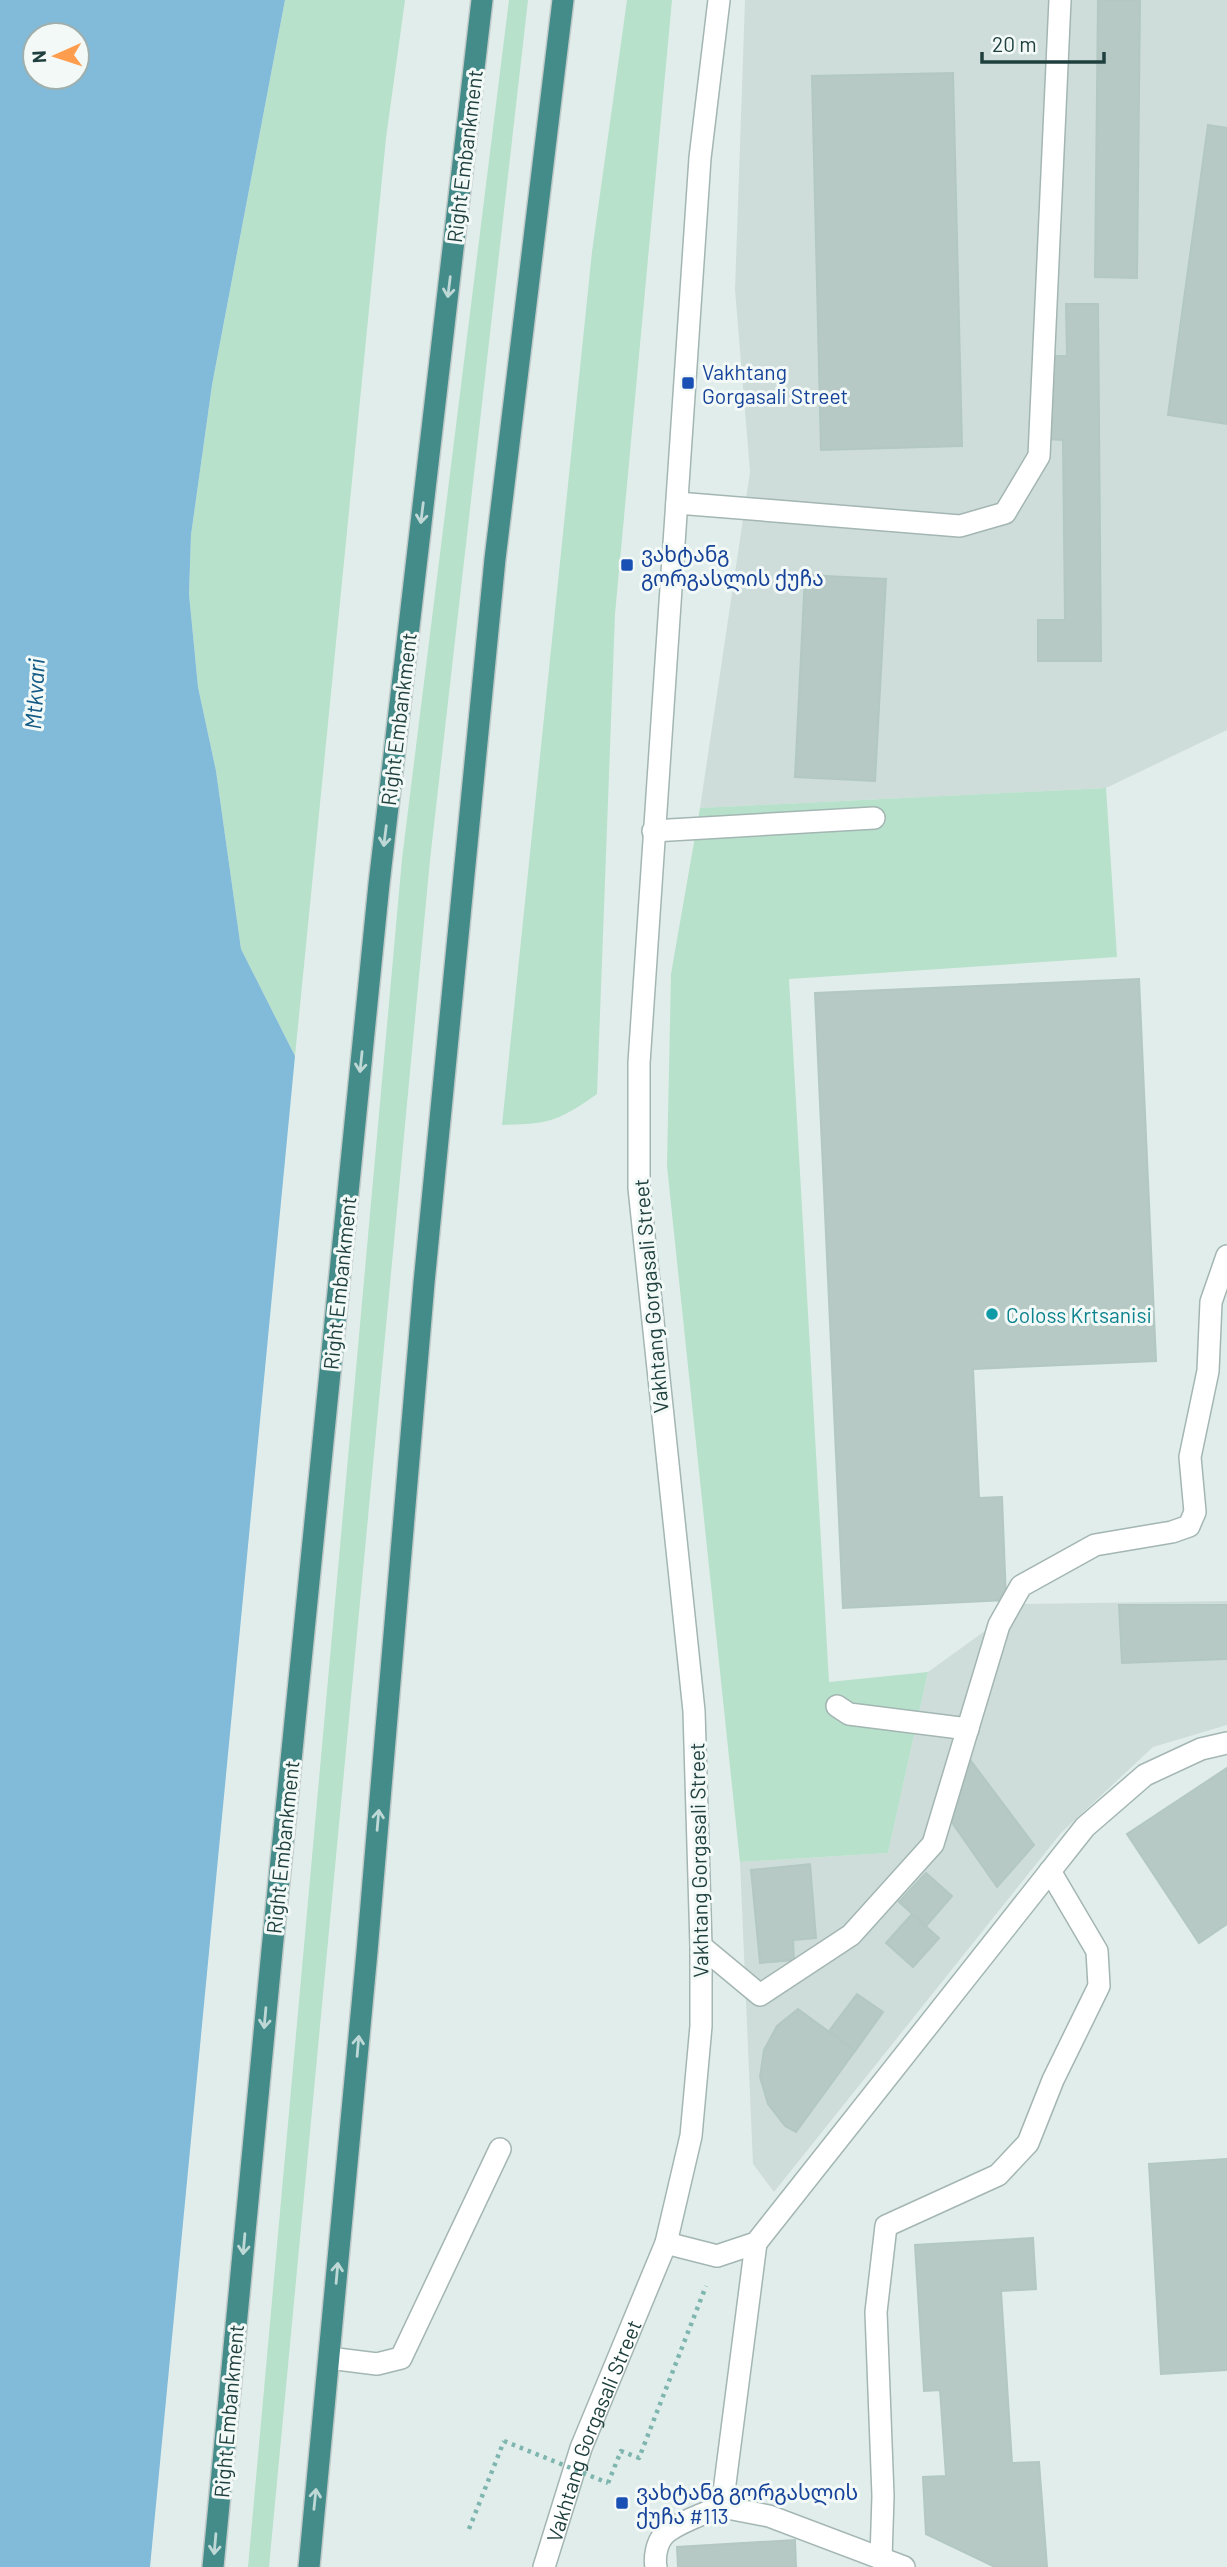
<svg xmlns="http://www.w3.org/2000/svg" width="1227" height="2567" viewBox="0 0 1227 2567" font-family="Barlow,'Noto Sans Georgian',sans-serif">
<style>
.built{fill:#cfddda}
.green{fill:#b7e1cb}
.water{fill:#82bad9;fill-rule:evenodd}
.building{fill:#b6c9c4;stroke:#b3c8c3;stroke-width:2}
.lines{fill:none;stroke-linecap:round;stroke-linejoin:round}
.service-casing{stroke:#a3b6b3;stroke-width:24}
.minor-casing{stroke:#a3b6b3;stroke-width:24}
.tertiary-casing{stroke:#a3b6b3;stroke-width:24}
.trunk-casing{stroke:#c0cac9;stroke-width:24}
.path{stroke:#7eb5af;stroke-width:4.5;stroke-dasharray:3.5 5;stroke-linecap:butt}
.service{stroke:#fff;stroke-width:21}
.minor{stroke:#fff;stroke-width:21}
.tertiary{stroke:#fff;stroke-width:21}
.trunk{stroke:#448c8a;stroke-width:21}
.path-bridge{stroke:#7eb5af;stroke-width:4.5;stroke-dasharray:3.5 5;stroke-linecap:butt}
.oneway{stroke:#bed8d6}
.transit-dot{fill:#1a4fb4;stroke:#f2f9f7;stroke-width:2.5}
.culture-dot{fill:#0f9aa8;stroke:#f2f9f7;stroke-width:2.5}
.labels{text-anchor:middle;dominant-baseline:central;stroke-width:6;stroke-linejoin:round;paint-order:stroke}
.street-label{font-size:21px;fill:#1f403e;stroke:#f2f9f7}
.transit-label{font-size:21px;fill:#164399;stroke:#f2f9f7;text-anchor:start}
.culture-label{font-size:21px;fill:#0d838f;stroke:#f2f9f7;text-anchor:start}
.water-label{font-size:23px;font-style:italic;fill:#125984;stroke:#f2f9f7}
</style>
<rect width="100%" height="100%" fill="#e1edea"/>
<!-- built -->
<g class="built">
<path d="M745,0H1227V730L1106,788L700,808L750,472L735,290Z"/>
<path d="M1227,1601V1725L1153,1747L1061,1833L774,2192L753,2164L740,1862L888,1853L928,1672L1022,1604Z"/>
</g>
<!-- green -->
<g class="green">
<path d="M285,0H405L386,138L295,1056L241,949L216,771L198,687L189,594L191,535L212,385Z"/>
<path d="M509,0H528L430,860L269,2567H248L402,859Z"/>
<path d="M627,0H672L615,614L597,1094C559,1121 549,1124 502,1125L592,252Z"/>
<path d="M1106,788L1117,957L789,979L829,1682L928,1672L888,1853L740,1862L667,1166L671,974L700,808Z"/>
</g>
<!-- water -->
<path class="water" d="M0,0H285L212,385L191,535L189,594L198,687L216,771L241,949L295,1056L150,2567H0ZM35,35H77V77H35Z"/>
<!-- building -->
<g class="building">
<path d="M1098,0H1140L1137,278L1095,277Z"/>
<path d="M953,73L962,446L821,450L812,76Z"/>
<path d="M1208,125L1227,128V424L1168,415Z"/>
<path d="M1066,304H1098L1101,661H1038V620H1065L1063,440L1047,439L1046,356H1067Z"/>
<path d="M805,575L886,579L875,781L795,777Z"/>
<path d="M1139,979L1156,1361L973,1369L979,1498L1002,1497L1006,1600L843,1608L815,993Z"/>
<path d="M1119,1605H1227V1659L1122,1663Z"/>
<path d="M971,1761L1034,1845L997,1887L946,1814Z"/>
<path d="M1227,1768V1924L1199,1943L1127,1834Z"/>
<path d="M810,1864L816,1938L793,1940L794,1960L760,1963L751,1870Z"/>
<path d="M926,1873L952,1896L926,1926L899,1902Z"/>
<path d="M912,1914L939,1938L913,1967L886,1943Z"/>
<path d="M857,1994L883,2012L855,2051L829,2031Z"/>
<path d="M798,2009L855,2051L796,2132L785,2126L768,2104L760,2077L764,2050L777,2026Z"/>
<path d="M1227,2159V2370L1161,2374L1149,2164Z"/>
<path d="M1033,2238L1036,2289L1001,2291L1012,2463L1039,2462L1047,2567H995L926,2534L923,2477L946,2476L940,2390L924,2391L915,2245Z"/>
<path d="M795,2540L796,2567H678L677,2547Z"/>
</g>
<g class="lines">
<!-- service casing -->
<g class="service-casing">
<g id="service">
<path d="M677,503L960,526L1005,513L1039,456L1060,0"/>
<path d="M653,831L874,818"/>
<path d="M837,1706L849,1714L968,1729"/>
<path d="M701,1946L760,1995L851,1935L933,1844L999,1625L1021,1586L1095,1545L1172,1532L1189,1526L1195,1512L1190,1457L1208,1371L1211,1302L1227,1256"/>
<path d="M756,2243L722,2507L769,2516L904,2567"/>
<path d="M329,2358L377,2364L401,2358L500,2149"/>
<path d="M881,2558L883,2496L876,2312L886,2226L998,2175L1028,2143L1053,2080L1099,1986L1097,1951L1050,1871"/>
<path d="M656,2567C654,2557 657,2542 664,2535C673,2525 709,2511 722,2507"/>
</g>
</g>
<!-- minor casing -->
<g class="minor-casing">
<path id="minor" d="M666,2243L717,2256L756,2243L1085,1827L1145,1775L1201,1749L1227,1743"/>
</g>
<!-- tertiary casing -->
<g class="tertiary-casing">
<g id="tertiary">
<path id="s1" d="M544,2567L581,2448L666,2243L691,2136L701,2026V1946L694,1711L639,1188V1063L700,158L719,0"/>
</g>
</g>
<!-- trunk casing -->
<g class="trunk-casing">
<g id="trunk">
<path d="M213,2567L272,1950L379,884L482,0"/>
<path d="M309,2567L367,1952L424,1283L495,559L563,0"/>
</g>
</g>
<!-- path -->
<g class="path">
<path d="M608,2483L621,2451L639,2458L706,2286"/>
<path d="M469,2529L504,2441"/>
</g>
<!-- service -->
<use href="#service" class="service"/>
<!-- minor -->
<use href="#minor" class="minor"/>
<!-- tertiary -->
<use href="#tertiary" class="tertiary"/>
<!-- trunk -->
<use href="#trunk" class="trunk"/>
<!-- path-bridge -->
<path class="path-bridge" d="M504,2441L608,2483"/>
</g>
<!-- one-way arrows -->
<defs><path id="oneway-shaft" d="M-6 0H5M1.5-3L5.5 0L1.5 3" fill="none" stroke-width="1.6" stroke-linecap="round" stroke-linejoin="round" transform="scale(1.75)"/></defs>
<g class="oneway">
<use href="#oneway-shaft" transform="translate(449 287) rotate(97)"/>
<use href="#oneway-shaft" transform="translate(422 513) rotate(97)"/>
<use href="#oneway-shaft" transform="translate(385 836) rotate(97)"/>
<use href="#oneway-shaft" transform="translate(361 1062) rotate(96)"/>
<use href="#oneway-shaft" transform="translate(378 1820) rotate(-85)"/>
<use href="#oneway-shaft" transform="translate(265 2018) rotate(95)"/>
<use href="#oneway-shaft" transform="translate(358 2046) rotate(-85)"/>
<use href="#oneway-shaft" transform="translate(244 2244) rotate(95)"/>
<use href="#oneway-shaft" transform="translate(337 2273) rotate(-85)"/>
<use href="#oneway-shaft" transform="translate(315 2499) rotate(-84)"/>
<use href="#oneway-shaft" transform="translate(215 2544) rotate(95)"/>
</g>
<!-- markers -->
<g class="transit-dot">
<rect x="681" y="376" width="14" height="14" rx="3.5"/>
<rect x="620" y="558" width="14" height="14" rx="3.5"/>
<rect x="615" y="2496" width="14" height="14" rx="3.5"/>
</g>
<circle class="culture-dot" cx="992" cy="1314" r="7"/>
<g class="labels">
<!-- street labels -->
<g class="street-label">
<text transform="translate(464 156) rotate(-83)">Right Embankment</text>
<text transform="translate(398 719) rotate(-83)">Right Embankment</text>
<text transform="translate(339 1283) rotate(-84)">Right Embankment</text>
<text transform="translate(650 1296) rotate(-95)">Vakhtang Gorgasali Street</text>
<text transform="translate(282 1847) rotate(-84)">Right Embankment</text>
<text transform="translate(698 1860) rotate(-91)">Vakhtang Gorgasali Street</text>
<text transform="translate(228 2411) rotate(-85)">Right Embankment</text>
<text stroke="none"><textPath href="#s1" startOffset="145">Vakhtang Gorgasali Street</textPath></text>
</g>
<!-- transit labels -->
<g class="transit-label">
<text x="702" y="371">Vakhtang<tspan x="702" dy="24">Gorgasali Street</tspan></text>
<text x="641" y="553">ვახტანგ<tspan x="641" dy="24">გორგასლის ქუჩა</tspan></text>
<text x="636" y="2491">ვახტანგ გორგასლის<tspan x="636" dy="24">ქუჩა #113</tspan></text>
</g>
<!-- culture labels -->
<g class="culture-label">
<text x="1006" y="1314">Coloss Krtsanisi</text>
</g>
<!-- water labels -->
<g class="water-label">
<text transform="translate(34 694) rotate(-87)">Mtkvari</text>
</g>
</g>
<!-- north arrow -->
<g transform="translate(56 56) rotate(267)"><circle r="33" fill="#f2f9f7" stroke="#9eafad" stroke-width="2"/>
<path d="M0-5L12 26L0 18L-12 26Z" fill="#ff9d4e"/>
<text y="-10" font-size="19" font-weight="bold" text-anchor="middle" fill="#1f403e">N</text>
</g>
<!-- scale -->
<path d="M982 52v10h122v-10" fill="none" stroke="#1f403e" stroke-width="3.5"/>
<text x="992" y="52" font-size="21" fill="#1f403e" stroke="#f2f9f7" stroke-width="5" paint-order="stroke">20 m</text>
</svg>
